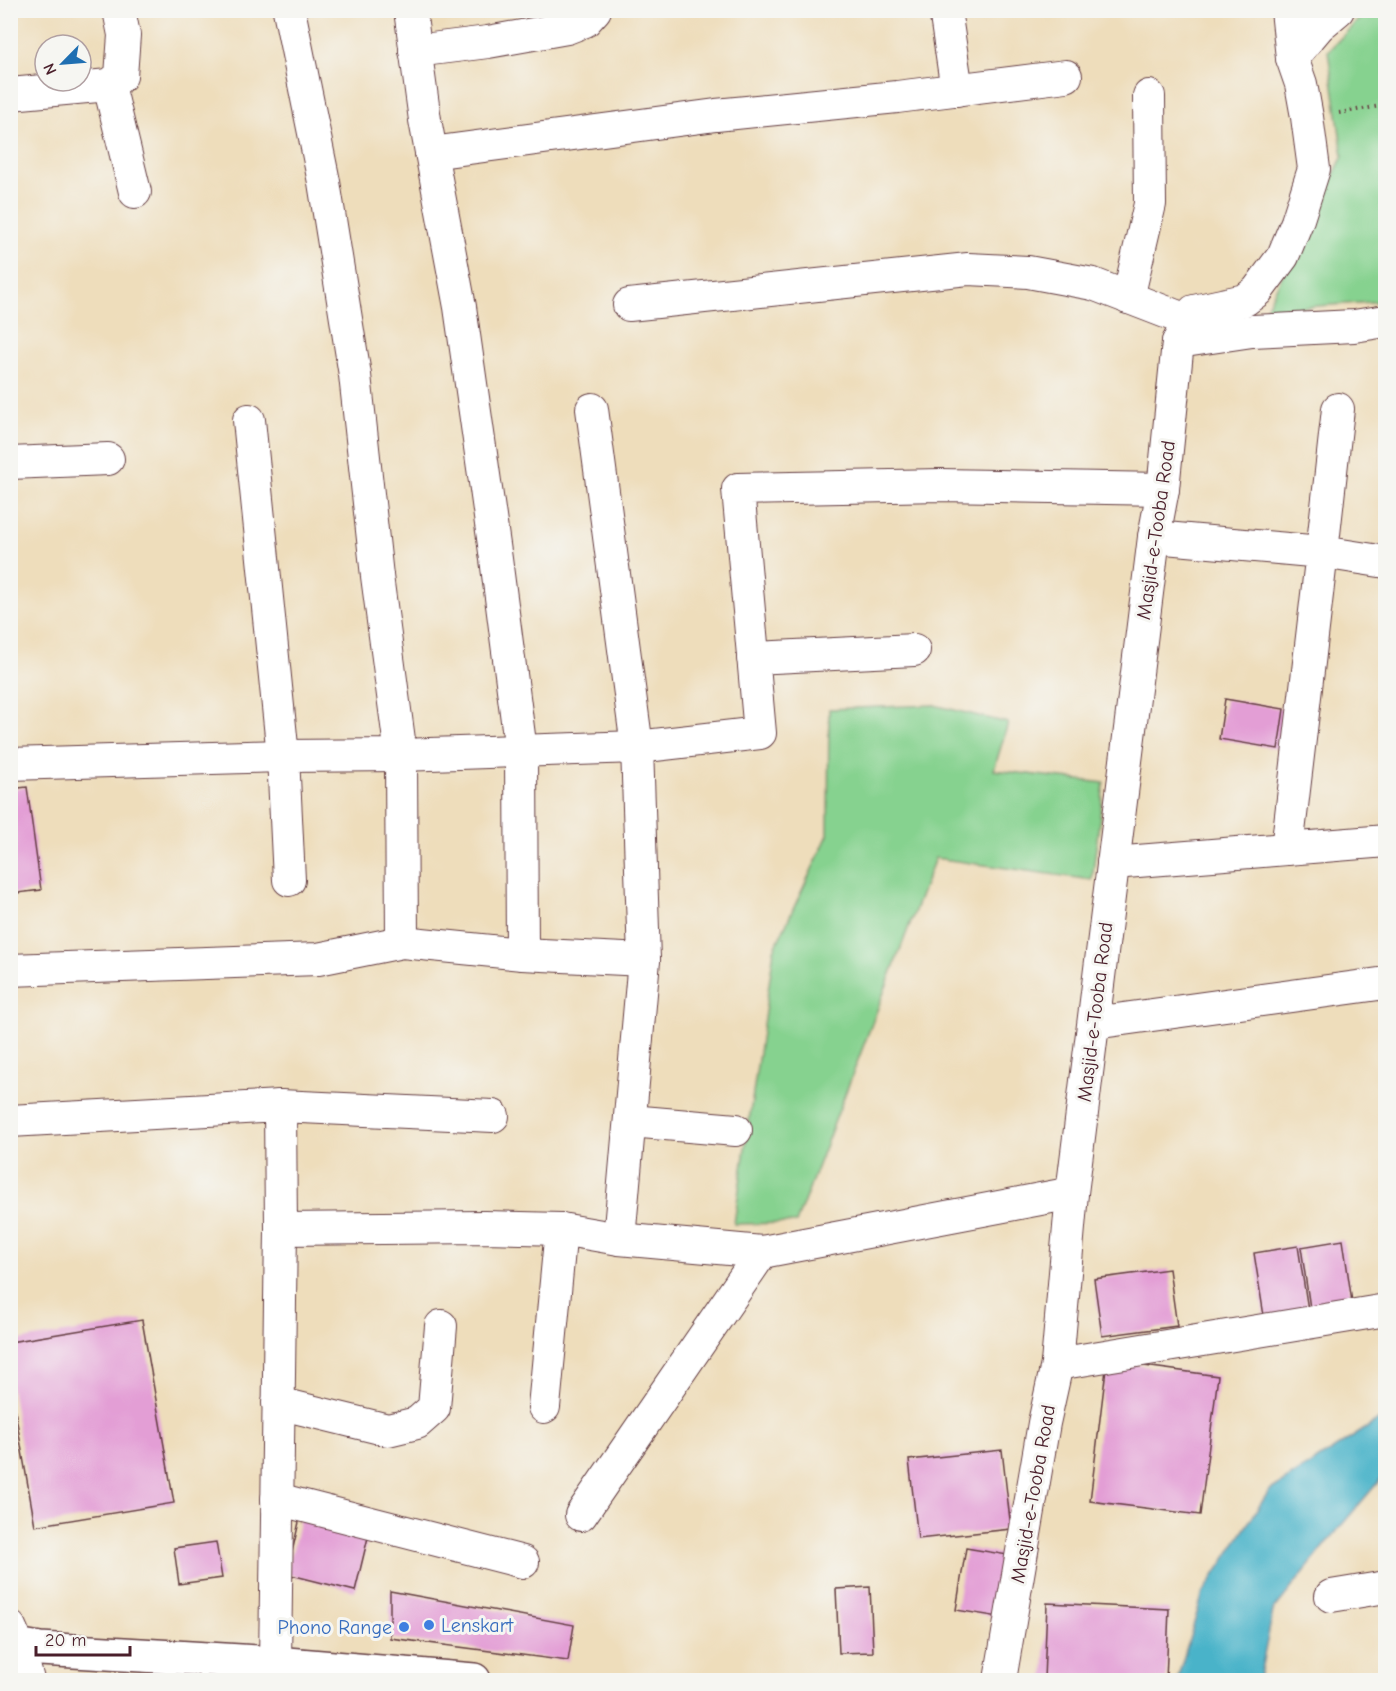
<svg xmlns="http://www.w3.org/2000/svg" width="1396" height="1691" viewBox="0 0 1396 1691" font-family="'Comic Neue',sans-serif">
<style>
.green{fill:#86d28f;stroke:#68785d;stroke-width:1.5}
.water{fill:#4ab3c9;stroke:#4a697a;stroke-width:1.5}
.building{fill:#e39ed5}
.lines{fill:none;stroke-linecap:round;stroke-linejoin:round}
.minor-casing{stroke:#633c41;stroke-width:34}
.major-casing{stroke:#633c41;stroke-width:36}
.path{stroke:#633c41;stroke-width:4;stroke-dasharray:1.5 4.5;stroke-linecap:butt}
.minor{stroke:#fff;stroke-width:32}
.major{stroke:#fff;stroke-width:33}
.shop-dot{fill:#3f7fe0;stroke:#f6f6f2;stroke-width:2}
.labels{text-anchor:middle;dominant-baseline:central;stroke-width:6;stroke-linejoin:round;paint-order:stroke}
.street-label{font-size:20px;fill:#4a1f2b;stroke:#f6f6f2}
.shop-label{font-size:20px;fill:#366cbe;stroke:#f6f6f2;text-anchor:start}
</style>
<rect width="100%" height="100%" fill="#f6f6f2"/>
<filter id="ink" filterUnits="userSpaceOnUse"><feTurbulence type="fractalNoise" baseFrequency=".0167" numOctaves="2"/><feDisplacementMap in="SourceGraphic" scale="12" xChannelSelector="R" yChannelSelector="G"/><feConvolveMatrix kernelMatrix="1 2 1 2 8 2 1 2 1" color-interpolation-filters="sRGB"/></filter>
<filter id="wash" filterUnits="userSpaceOnUse"><feTurbulence type="fractalNoise" baseFrequency=".008" numOctaves="4" result="noise"/><feDisplacementMap in="SourceGraphic" scale="24" xChannelSelector="R" yChannelSelector="G"/><feGaussianBlur stdDeviation="1.35" result="paint"/><feColorMatrix in="noise" values="0 0 0 0 0 0 0 0 0 0 0 0 0 0 0 0 0 1.4 0 .05"/><feComposite in="paint" operator="in"/></filter>
<g filter="url(#wash)">
<rect width="100%" height="100%" fill="#edb"/>
<!-- green -->
<g class="green">
<path d="M1367,11H1385V301L1265,310L1343,156L1328,51Z"/>
<path d="M934,705L1008,723L994,770L1104,783L1092,880L935,858L796,1223L734,1224L774,950L828,835L829,709Z"/>
</g>
<!-- water -->
<path class="water" d="M1385,1416V1474L1340,1527L1273,1611L1259,1680H1177L1203,1593L1269,1491Z"/>
<g id="blocks">
<!-- building -->
<g class="building">
<path d="M1225,699L1284,709L1278,749L1219,739Z"/>
<path d="M27,787L41,890L10,894V789Z"/>
<path d="M1343,1240L1352,1302L1310,1308L1301,1247Z"/>
<path d="M1298,1246L1308,1310L1264,1316L1254,1253Z"/>
<path d="M1169,1269L1177,1326L1102,1336L1094,1279Z"/>
<path d="M142,1320L174,1503L35,1526L10,1382V1342Z"/>
<path d="M1107,1361L1218,1376L1200,1515L1090,1501Z"/>
<path d="M1002,1450L1011,1529L918,1539L909,1460Z"/>
<path d="M302,1509L371,1525L355,1591L287,1574Z"/>
<path d="M216,1542L222,1578L179,1584L174,1548Z"/>
<path d="M966,1548L1008,1555L999,1617L956,1610Z"/>
<path d="M870,1587L873,1652L839,1653L836,1589Z"/>
<path d="M390,1591L574,1625L568,1661L390,1638Z"/>
<path d="M1047,1603L1169,1609L1166,1680H1044Z"/>
</g>
</g>
</g>
<g filter="url(#ink)">
<use href="#blocks" fill-opacity="0" stroke="#633c41" stroke-width="1.5"/>
<g class="lines">
<!-- minor casing -->
<g class="minor-casing">
<g id="minor">
<path d="M289,10L324,182L355,375L377,576L401,755L402,942"/>
<path d="M410,10L425,120L460,307L496,559L521,751L522,954"/>
<path d="M945,10L957,90"/>
<path d="M415,51L488,42L567,28L585,21L595,10"/>
<path d="M1292,58L1319,26L1338,10"/>
<path d="M109,85L135,192"/>
<path d="M10,94L109,85L121,76L124,35L119,10"/>
<path d="M431,153L716,115L897,97L1066,76"/>
<path d="M1128,298L1150,204L1149,96"/>
<path d="M629,305L968,269L1028,272L1093,284L1189,321"/>
<path d="M1178,342L1252,331L1354,326L1386,321"/>
<path d="M592,409L637,747L644,960L619,1239"/>
<path d="M1338,409L1322,552L1386,562"/>
<path d="M249,420L283,756L289,880"/>
<path d="M10,463L108,459"/>
<path d="M1154,537L1322,552L1287,849"/>
<path d="M753,658L914,650"/>
<path d="M10,764L283,756L401,755L637,747L760,733L738,489L941,485L1163,489"/>
<path d="M1113,863L1386,841"/>
<path d="M10,970L318,959L402,942L522,954L644,960"/>
<path d="M1094,1023L1386,983"/>
<path d="M280,1106L493,1116"/>
<path d="M10,1121L280,1106L281,1229L484,1227L561,1229L619,1239L762,1252L1072,1193"/>
<path d="M630,1121L736,1130"/>
<path d="M1057,1364L1386,1310"/>
<path d="M278,1403L388,1430L417,1423L434,1408L441,1326"/>
<path d="M544,1407L561,1229"/>
<path d="M277,1499L523,1562"/>
<path d="M581,1515L762,1252"/>
<path d="M1331,1596L1386,1587"/>
<path d="M10,1627L18,1645L28,1680"/>
<path d="M275,1663L281,1229"/>
<path d="M1000,1680L1044,1423L1057,1364L1072,1193L1154,537L1163,489L1178,342L1194,311L1245,300L1257,291L1283,256L1297,222L1314,169L1307,117L1301,84L1292,58L1287,10"/>
</g>
</g>
<!-- major casing -->
<g class="major-casing">
<path id="major" d="M10,1644L40,1649L275,1663L474,1680"/>
</g>
<!-- path -->
<path class="path" d="M1339,113L1386,105"/>
<!-- minor -->
<use href="#minor" class="minor"/>
<!-- major -->
<use href="#major" class="major"/>
</g>
</g>
<!-- markers -->
<g class="shop-dot">
<circle cx="429" cy="1625" r="6"/>
<circle cx="404" cy="1627" r="6"/>
</g>
<g class="labels">
<!-- street labels -->
<g class="street-label">
<text transform="translate(1156 530) rotate(-82)">Masjid-e-Tooba Road</text>
<text transform="translate(1095 1012) rotate(-83)">Masjid-e-Tooba Road</text>
<text transform="translate(1033 1494) rotate(-80)">Masjid-e-Tooba Road</text>
</g>
<!-- shop labels -->
<g class="shop-label">
<text x="441" y="1625">Lenskart</text>
<text x="392" y="1627" text-anchor="end">Phono Range</text>
</g>
</g>
<!-- margin -->
<rect width="1396" height="1691" fill="none" stroke="#f6f6f2" stroke-width="36"/>
<!-- north arrow -->
<g transform="translate(63 63) rotate(245)"><circle r="28" fill="#f6f6f2" stroke="#b1a0a2" stroke-width="1.5"/>
<path d="M0-4.5L10 22L0 15L-10 22Z" fill="#1f6fb2"/>
<text y="-9" font-size="16" font-weight="bold" text-anchor="middle" fill="#4a1f2b">N</text>
</g>
<!-- scale -->
<path d="M36 1646v9h94v-9" fill="none" stroke="#4a1f2b" stroke-width="3"/>
<text x="45" y="1646" font-size="18" fill="#4a1f2b" stroke="#f6f6f2" stroke-width="4.5" paint-order="stroke">20 m</text>
</svg>
